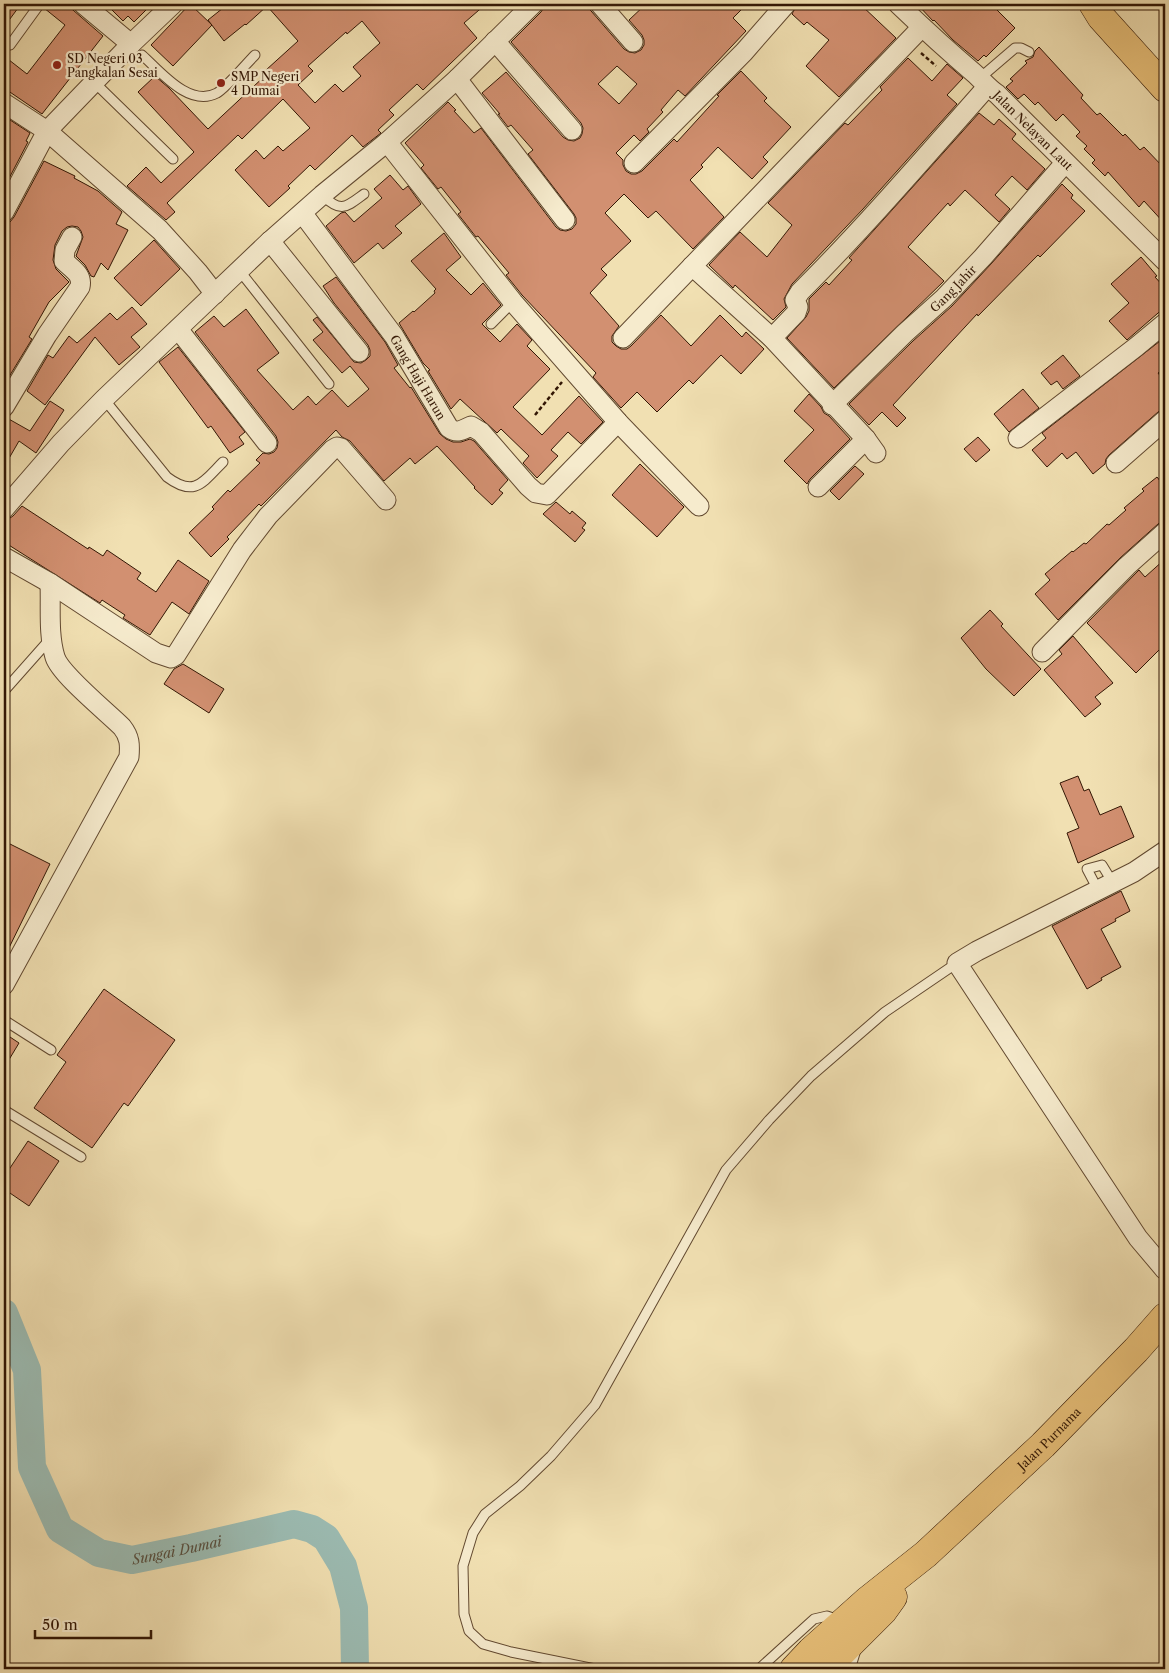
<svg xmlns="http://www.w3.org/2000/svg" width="1169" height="1673" viewBox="0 0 1169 1673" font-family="'Libre Caslon Text',serif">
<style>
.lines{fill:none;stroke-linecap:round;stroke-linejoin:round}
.river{stroke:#9cbcb3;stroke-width:28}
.building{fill:#d29071;stroke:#331705;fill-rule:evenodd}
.lane-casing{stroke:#624930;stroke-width:11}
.street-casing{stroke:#624930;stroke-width:21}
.primary-casing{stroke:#331705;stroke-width:29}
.path{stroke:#331705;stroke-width:2.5;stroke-dasharray:4 2.5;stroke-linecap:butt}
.lane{stroke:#f6ebcd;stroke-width:9}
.street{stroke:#f6ebcd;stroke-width:19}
.primary{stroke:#e8c079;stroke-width:28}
.poi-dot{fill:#8f2418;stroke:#f6ebcd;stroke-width:2}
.labels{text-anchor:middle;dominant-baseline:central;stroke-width:4.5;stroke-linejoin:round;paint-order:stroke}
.poi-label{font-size:12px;fill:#331705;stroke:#f6ebcd;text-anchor:start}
.street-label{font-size:12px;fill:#331705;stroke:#f6ebcd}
.water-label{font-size:14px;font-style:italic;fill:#585142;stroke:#f6ebcd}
</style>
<rect width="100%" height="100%" fill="#f1e0b2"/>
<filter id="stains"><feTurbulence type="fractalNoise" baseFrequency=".004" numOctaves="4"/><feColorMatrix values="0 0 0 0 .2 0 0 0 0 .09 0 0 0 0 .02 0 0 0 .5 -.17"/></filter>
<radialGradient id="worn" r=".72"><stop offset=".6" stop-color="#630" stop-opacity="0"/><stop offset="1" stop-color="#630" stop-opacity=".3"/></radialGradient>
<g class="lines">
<!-- river -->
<path class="river" id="s1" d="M4,1313L27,1370L32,1467L60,1529L99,1553L132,1560L191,1548L294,1524L312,1529L326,1538L343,1566L354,1608L355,1669"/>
</g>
<!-- building -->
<g class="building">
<path d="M4,4H21L4,27Z"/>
<path d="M45,4H66L103,36L42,114L4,88V56L27,74L65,25L44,8Z"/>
<path d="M106,4H152L134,22L128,16L123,21Z"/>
<path d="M190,4L212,25L173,66L151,45Z"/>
<path d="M228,4H486L464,23L477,38L423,90L417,84L389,110L394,115L378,130L381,133L363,147L352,135L315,170L310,165L288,186L290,188L269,207L235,170L256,150L264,159L278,146L283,151L310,128L283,99L242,139L238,135L167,203L175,212L166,220L127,186L146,167L161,183L194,152L138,92L155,76L169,88L208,129L268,73L266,70L298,41L267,6L246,25L245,24L224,41L208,20ZM362,21L380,43L353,67L361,76L343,92L335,84L315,103L298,85L313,71L308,66L346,32L347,34Z"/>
<path d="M546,4H585L624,49L629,52L635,53L641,50L644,45V40L642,35L629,20L646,4H747L733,18L746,31L685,96L678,90L661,110L663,112L647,129L649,132L640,141L634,135L616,153L623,160V165L626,171L631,174H636L642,171L674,139L677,142L719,96L717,95L741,71L767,98L764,101L791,127L763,157L768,162L752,179L718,147L701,165L703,167L690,180L724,217L693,249L656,211L648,218L624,194L605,213L631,241L601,269L607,275L590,293L619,326L612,336V342L616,346L621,349H627L631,346L661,315L691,346L720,315L742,337L746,332L764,349L741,374L721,355L693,384L689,380L657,412L637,392L621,408L593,377L596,373L522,295L506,275L509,273L478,236L476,237L458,214L461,212L441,187L438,189L421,168L424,165L405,143L448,102L456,110L454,111L474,133L481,128L556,227L560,230L566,231L572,229L576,224V218L574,214L528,154L533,150L511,125L508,127L498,114H500L482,93L506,72L563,137L568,140L574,141L580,138L582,134L583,128L581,123L511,42L541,12ZM617,66L637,84L619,104L598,84Z"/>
<path d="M797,4H860L896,38L839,97L806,66L829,40L807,22L804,25L792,14Z"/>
<path d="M917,4H991L1015,28L986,57L984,55L978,61L953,40L934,20L933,21Z"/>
<path d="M1039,47L1083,95L1081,98L1097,115L1100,113L1123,136L1125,134L1140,150L1144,147L1165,169V224L1144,201L1139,207L1108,172L1105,176L1092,163L1095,160L1084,149L1087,146L1076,136L1080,132L1063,114L1056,121L1038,102L1035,105L1024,94L1018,99L1006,87L1013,81L1010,79L1027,63L1025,61L1033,57L1035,51Z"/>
<path d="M908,58L932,81L947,64L963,78L947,95L957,104L863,209L792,284L784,299L786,307L773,320L735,285L733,288L709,265L740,232L767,257L792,225L768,203L845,123L848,125L882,90L880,87Z"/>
<path d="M979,113L994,125L999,119L1016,134L1012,139L1045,169L1027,190L1012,176L995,195L1010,209L999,222L965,190L950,206L948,203L908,247L944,281L834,388L787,338L806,317L809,311V299L826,282L829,285L852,260L849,258Z"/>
<path d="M7,118L30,133L26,141L28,142L4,188V122Z"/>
<path d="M44,161L75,176L74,178L98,191L122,212L116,224L128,230L108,270L101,263L94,277L91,276L85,265L76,256L83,237L81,231L78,227L72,226L67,227L62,231L55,245L53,260L56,269L69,282L49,302L29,337L32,339L4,385V223L10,222L14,217Z"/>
<path d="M390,175L403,190L408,186L421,204L395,226L402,233L383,249L378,243L354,263L326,226L341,213L345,212L354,222L382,198L374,189Z"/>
<path d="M1062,184L1073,195L1071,198L1085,211L1040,257L1038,255L978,316L977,314L893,405L906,418L897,427L882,412L869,425L849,404L913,341L952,306L991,264Z"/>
<path d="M444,233L461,257L446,270L471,295L483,283L501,305L482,324L500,342L517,324L532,340L527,346L550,369L513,407L542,435L579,396L603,422L581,444L568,432L551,450L558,456L537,478L523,463L529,456L501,429L497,433L460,399L451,409L428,371L430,370L423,363L399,323L413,311L414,312L435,293L434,291L436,289L411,261Z"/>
<path d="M154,240L180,269L141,306L114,278Z"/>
<path d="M1141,257L1157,276L1155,277L1165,288V307L1127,340L1109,321L1129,303L1111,284Z"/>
<path d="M336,277L385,342L398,365L394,368L410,388L411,387L440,434L446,439L453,442H461L470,439L474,441L508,480L499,490L503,493L492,505L474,488L475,487L437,446L415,464L410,458L384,481L350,441L342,437L336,430L261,506L259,504L227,537L229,539L211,557L189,533L214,509L212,507L228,490L230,492L260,463L256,460L263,453L269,454L274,452L277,448L278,442L276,436L195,332L214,316L224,327L246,309L279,353L257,370L293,410L308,396L316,405L332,390L348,407L369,389L350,366L342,373L313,340L323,332L313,320L317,317L354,362L361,363L366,360L370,356V350L368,345L334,303L323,286Z"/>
<path d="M132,307L147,324L131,337L140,347L119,365L95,337L45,405L27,391L48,355L53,358L69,336L77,343L110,313L117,320Z"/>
<path d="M1160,341L1165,348V368L1158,373L1165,382V409L1158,412L1109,455L1106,459L1105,464L1093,474L1076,452L1067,459L1062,453L1047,467L1032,450L1046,438L1042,433Z"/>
<path d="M178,347L245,432L239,437L244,444L230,453L211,426L208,428L159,362Z"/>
<path d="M1063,355L1080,376L1063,389L1057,381L1051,385L1041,373Z"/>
<path d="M1023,389L1039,408L1009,432L994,414Z"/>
<path d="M809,394L821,407L824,413L829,416L850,439L810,479L807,484L784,461L814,430L794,411Z"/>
<path d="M50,401L64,410L36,453L19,441L4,467V418H7L30,431Z"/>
<path d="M978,437L990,450L976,462L964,449Z"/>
<path d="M640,464L684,507L657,537L612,495Z"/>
<path d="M855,466L864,474L839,500L830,491Z"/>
<path d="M1157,477L1165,487V519L1158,524L1120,558L1058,620L1035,594L1050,580L1045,574L1072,551L1073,552L1084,543L1086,544L1107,524L1109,525L1126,510L1124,508L1144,491L1142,489Z"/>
<path d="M556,502L570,514L572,511L586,523L582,528L585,530L575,542L543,514Z"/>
<path d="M22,506L88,549L89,547L103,556L107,550L141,573L137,579L156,592L178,560L209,581L189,614L172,602L150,635L123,618L125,615L102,600L100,603L4,542V522L13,516Z"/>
<path d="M1165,559V644L1136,673L1087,623L1139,570L1145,577Z"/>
<path d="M990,610L1003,624L1001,626L1041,669L1014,696L986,669L961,638Z"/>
<path d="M1073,636L1113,683L1095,697L1101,704L1085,717L1044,670L1062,654L1059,650Z"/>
<path d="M183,664L224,689L209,713L164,684L174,669Z"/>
<path d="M1078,776L1084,791L1089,789L1100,815L1121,806L1134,837L1078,863L1067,833L1079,828L1060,783Z"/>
<path d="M4,841L50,864L4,958Z"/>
<path d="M1121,891L1130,911L1115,919L1116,921L1101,929L1121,967L1101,978L1102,980L1087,989L1052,926Z"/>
<path d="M104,989L175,1040L128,1106L124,1103L92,1148L34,1108L66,1062L57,1055Z"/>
<path d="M4,1033L19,1043L4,1068Z"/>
<path d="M28,1141L59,1161L29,1206L4,1189V1177Z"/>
</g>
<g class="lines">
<!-- lane casing -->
<g class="lane-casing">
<g id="lane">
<path d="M10,45L39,5"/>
<path d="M142,55C160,71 189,108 217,93C225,89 247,63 255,55"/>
<path d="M980,78L1015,48H1021L1029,52"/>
<path d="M94,82L173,159"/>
<path d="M322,195C341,213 345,208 364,194"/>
<path d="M239,270L329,384"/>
<path d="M491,324L513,302"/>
<path d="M104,399L167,477C195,498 203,482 223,462"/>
<path d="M4,691L51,638"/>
<path d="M1098,890L1087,869L1102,865L1113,883"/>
<path d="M4,1020L51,1050"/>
<path d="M4,1110L81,1157"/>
<path d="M595,1669L511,1652L483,1644L469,1631L464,1614L463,1566L473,1533L485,1514L520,1486L551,1456L595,1405L726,1170L769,1120L811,1076L885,1012L957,963"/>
<path d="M759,1669L814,1619L827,1616L839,1620"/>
<path d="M848,1669L852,1663L856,1650"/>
</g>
</g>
<!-- street casing -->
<g class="street-casing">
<g id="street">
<path d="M83,4L131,44"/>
<path d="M600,4L633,42"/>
<path id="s2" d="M898,4C923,28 948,51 974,73C982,80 988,88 997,94L1165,261"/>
<path d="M495,41L572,130"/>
<path d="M457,79L565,220"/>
<path d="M4,103L47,131L160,230L198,272L215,294"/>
<path d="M387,142L513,302L618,422L699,506"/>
<path d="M634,163L744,52L786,4"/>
<path d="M4,212L47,131L131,44L173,4"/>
<path id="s3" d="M303,214L394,336L449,428C457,434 462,430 471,426L481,432L528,486L536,493L547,495L618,422"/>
<path d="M270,241L359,352"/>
<path d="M692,266L772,338L866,439"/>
<path d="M178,329L267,443"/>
<path d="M623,338L922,27"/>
<path d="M772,338L796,313L798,307L795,300L800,292C865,227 925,157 987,87"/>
<path id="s4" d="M832,405L905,333L944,298L983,257L1065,163"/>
<path d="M4,407L47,335L80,287C83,274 72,269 64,261L65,250L72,237"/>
<path d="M1018,438L1136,347L1165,323"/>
<path d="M1116,463L1165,420"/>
<path d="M818,487L866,439L876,453"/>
<path d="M4,509L61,443L104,399L270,241L322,195L387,142L457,79L533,4"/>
<path d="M4,557L50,583L156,653L171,658L176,655L242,550L268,516L332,450L337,447L341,448L386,500"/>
<path d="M1042,652L1127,566L1165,532"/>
<path d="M1165,851L1134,872L977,951L957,963L1138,1238L1165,1270"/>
<path d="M4,985L129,757C130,745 130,737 122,727C107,712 60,674 55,657C48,634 51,607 50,583"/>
</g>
</g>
<!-- primary casing -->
<g class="primary-casing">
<g id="primary">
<path d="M1093,4L1101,17L1165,88"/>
<path id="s5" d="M794,1669L811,1651L868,1600L926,1554L1043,1445L1136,1350L1165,1317"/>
<path d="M825,1669L883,1611L893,1597"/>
</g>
</g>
<!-- path -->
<g class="path">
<path d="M921,53L936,66"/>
<path d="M535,415L562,382"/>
</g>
<!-- lane -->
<use href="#lane" class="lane"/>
<!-- street -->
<use href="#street" class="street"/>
<!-- primary -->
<use href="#primary" class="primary"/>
</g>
<!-- markers -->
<g class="poi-dot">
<circle cx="57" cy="65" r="5"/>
<circle cx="221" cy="83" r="5"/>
</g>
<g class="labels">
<!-- poi labels -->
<g class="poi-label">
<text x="67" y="58">SD Negeri 03<tspan x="67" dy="14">Pangkalan Sesai</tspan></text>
<text x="231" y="76">SMP Negeri<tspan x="231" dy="14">4 Dumai</tspan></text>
</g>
<!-- street labels -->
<g class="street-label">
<text stroke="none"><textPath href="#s2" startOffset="185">Jalan Nelayan Laut</textPath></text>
<text stroke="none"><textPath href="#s4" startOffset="168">Gang Jahir</textPath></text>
<text stroke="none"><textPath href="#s3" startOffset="200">Gang Haji Harun</textPath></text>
<text stroke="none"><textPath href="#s5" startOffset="344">Jalan Purnama</textPath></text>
</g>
<!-- water labels -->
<g class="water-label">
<text stroke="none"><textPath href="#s1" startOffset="352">Sungai Dumai</textPath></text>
</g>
</g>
<!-- margin -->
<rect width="1169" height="1673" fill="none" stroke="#f1e0b2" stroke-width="20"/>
<rect x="5" y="5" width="1159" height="1663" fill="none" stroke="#331705" stroke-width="2.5"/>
<rect x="10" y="10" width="1149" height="1653" fill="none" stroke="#331705"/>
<!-- scale -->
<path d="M35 1630v8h116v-8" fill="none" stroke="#331705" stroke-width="2.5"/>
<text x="42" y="1630" font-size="15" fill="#331705" stroke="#f6ebcd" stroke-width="4" paint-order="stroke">50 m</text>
<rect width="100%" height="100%" filter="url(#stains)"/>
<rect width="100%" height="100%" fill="url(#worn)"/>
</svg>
